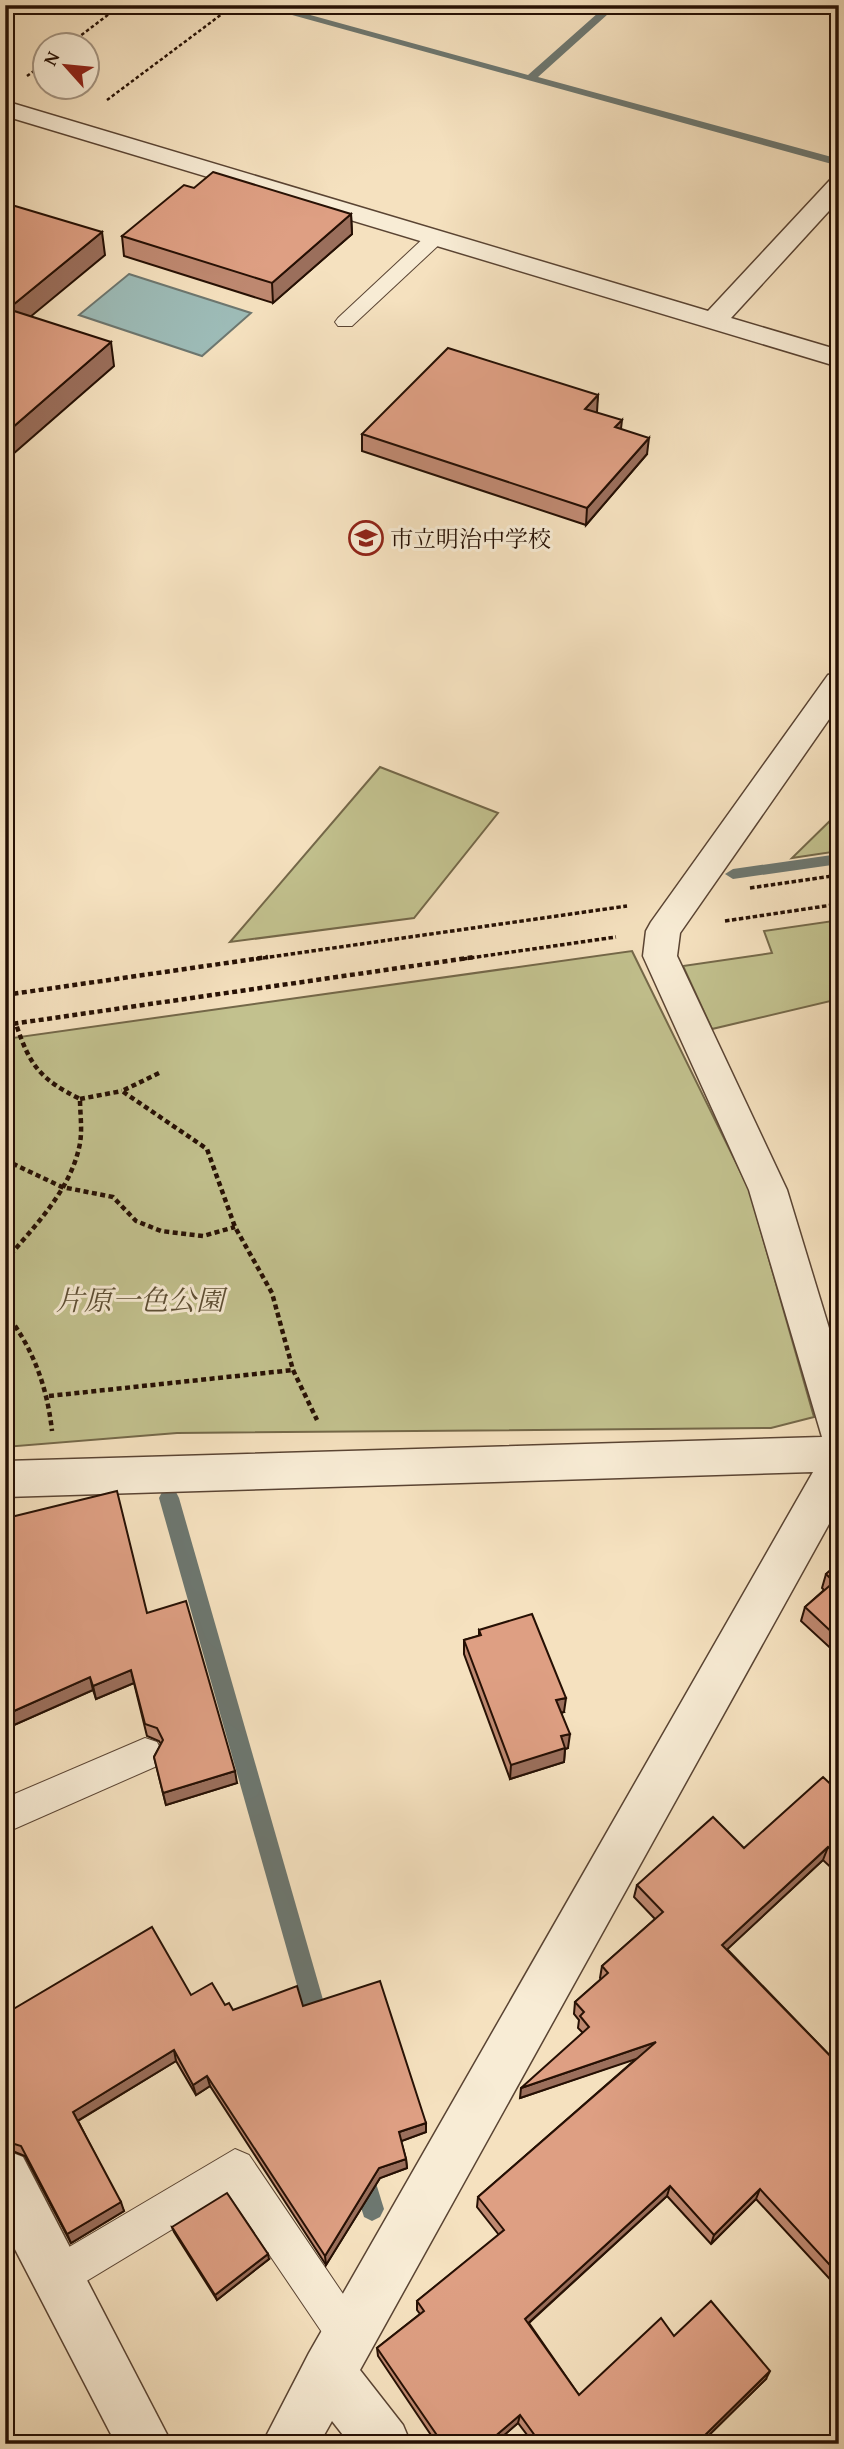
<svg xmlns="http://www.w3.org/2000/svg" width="844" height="2449" viewBox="0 0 844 2449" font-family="'Gentium Book Plus','Noto Serif JP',serif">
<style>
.green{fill:#c2c18e;stroke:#746849;stroke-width:2}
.water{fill:#9dbcb8;stroke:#6d7770;stroke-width:2}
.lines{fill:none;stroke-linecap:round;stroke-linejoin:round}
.stream{fill:#6d7770;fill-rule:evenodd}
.service-casing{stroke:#5a4433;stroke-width:2}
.minor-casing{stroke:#5a4433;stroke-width:3}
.path-far2{stroke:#261004;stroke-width:2.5;stroke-dasharray:3.5 2.5;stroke-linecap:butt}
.path-far1{stroke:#261004;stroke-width:3.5;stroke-dasharray:4.5 2.5;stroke-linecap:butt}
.path{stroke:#261004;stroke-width:4.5;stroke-dasharray:5 3.5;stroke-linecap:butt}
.service{fill:#f8ecd5;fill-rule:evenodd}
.minor{fill:#f8ecd5;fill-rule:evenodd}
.wall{fill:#bf8971;stroke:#261004;stroke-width:2}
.shaded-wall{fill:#9b6f5c;stroke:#261004;stroke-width:2}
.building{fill:#de9f83;stroke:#261004;stroke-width:2}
.labels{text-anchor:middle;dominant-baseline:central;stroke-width:6;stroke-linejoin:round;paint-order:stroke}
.far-poi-label{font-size:23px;fill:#261004;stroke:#f8ecd5;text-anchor:start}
.park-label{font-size:28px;font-style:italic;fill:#5d4e34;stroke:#f8ecd5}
</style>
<rect width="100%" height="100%" fill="#f5e1bf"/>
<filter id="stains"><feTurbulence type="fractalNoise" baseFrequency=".00286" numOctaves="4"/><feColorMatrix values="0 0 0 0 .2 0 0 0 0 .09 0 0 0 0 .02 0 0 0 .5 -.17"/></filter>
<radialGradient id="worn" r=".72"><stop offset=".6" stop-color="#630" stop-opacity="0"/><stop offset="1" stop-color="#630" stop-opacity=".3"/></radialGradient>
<!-- green -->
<g class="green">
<path d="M380,767L498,813L414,918L230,942Z"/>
<path d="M839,812V851L792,858Z"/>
<path d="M833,921L839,933V999L712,1029L683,966L772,953L764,931Z"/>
<path d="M632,951L749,1189L814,1417L771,1428L177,1433L5,1447V1039Z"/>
</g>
<!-- water -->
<path class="water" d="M129,274L251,313L202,356L79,315Z"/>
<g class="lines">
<!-- stream -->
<g class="stream">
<path d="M256,5H274L528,75L607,5H618L538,77L839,159V166Z"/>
<path d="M839,854V864L733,879L725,874L733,869Z"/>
<path d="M169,1490L176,1492L179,1498L330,2024L327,2032L319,2035L311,2032L308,2024L159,1498L162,1492Z"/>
<path d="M363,2163L371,2167L384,2209L380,2217L372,2221L364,2217L351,2175L355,2167Z"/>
</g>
<!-- service casing -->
<g class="service-casing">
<g id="service">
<path d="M435,232L442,234L445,238L442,242L352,326H338L335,322L338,318L428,234Z"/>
<path d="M145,1738L157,1742L163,1754L157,1766L5,1833V1798Z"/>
<path d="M235,2149L249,2155L362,2322L368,2336L362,2350L348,2356L334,2350L229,2195L70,2291L56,2297L42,2291L36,2277L42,2263Z"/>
</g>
</g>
<!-- minor casing -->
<g class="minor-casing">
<g id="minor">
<path d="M5,101L708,311L830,180L839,178V200L731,318L839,350V367L5,116Z"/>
<path d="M839,672V705L680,933L677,956L787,1190L839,1361V1506L360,2370L403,2425L411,2444H350L332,2421L319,2444H262L309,2353L813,1472L5,1497V1461L822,1437L749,1190L643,956L646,931L651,922L828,675Z"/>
<path d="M5,2150L23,2157L172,2444H116L5,2230Z"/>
</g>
</g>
<!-- path-far2 -->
<g class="path-far2">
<path d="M67,46L121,5"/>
<path d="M27,76L46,62"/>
<path d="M107,100L222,14L221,5"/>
</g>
<!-- path-far1 -->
<g class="path-far1">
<path d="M750,888L839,875"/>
<path d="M725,921L839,904"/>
<path d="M256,959L627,906"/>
<path d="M463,959L616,937"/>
</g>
<!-- path -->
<g class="path">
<path d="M5,995L268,957"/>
<path d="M5,1025L475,957"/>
<path d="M159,1073L122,1091L207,1149L235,1227L272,1293L293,1370L317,1420"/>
<path d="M80,1099L122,1091"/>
<path d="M5,1160L62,1187L113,1197L136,1221L161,1231L203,1236L235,1227"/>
<path d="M5,1261C33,1228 69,1192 79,1148C83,1132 80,1115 80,1099C40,1079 30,1066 16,1024"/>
<path d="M5,1312C33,1348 47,1386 52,1431"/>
<path d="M49,1396L293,1370"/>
</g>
<!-- service -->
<use href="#service" class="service"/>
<!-- minor -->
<use href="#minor" class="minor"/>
</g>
<!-- wall -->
<g class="wall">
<path d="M351,214L352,234L273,303L124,256L122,236Z"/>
<path d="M598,395L596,412L621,429L647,454L586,525L362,451V434Z"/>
<path d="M839,1563V1656L801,1621L805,1607L824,1590L822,1588L826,1574Z"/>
<path d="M147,1613L237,1783L166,1805L154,1757L161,1744L159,1741L147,1736L134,1683L96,1699L93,1690L5,1729Z"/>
<path d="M479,1630L564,1712L561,1713L568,1748L565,1749L564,1762L510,1779L464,1654V1640L479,1636Z"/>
<path d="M839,1792V1875L823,1860L727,1949L839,2065V2289L756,2199L711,2244L667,2196L529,2323L579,2395L674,2336L766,2379L700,2444H534L518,2423L494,2444H437L378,2356L377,2348L420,2314L417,2310V2301L499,2235L477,2207L478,2197L637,2058L520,2098L583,2033L578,2028L579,2020L574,2014L575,2002L601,1979L600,1978L602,1966L655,1919L634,1897L637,1885L744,1848Z"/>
<path d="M191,1995L225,2005L233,2010L303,2006L426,2123V2132L401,2141L406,2159L407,2168L380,2178L326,2265L210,2086L196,2095L176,2061L78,2121L124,2211L71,2243L25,2156L5,2148V2014Z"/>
<path d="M172,2227L269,2259L217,2300L174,2232Z"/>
</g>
<!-- shaded-wall -->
<g class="shaded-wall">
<path d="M351,214L352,234L273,303L272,283Z"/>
<path d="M102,232L105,255L12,332L8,309Z"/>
<path d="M111,342L114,366L5,461V434Z"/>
<path d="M598,395L597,412L584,426L585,409Z"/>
<path d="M622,420L620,437L615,427Z"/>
<path d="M649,438L647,454L586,525L587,508Z"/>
<path d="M131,1670L134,1683L96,1699L93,1686Z"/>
<path d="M90,1677L93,1690L5,1729V1715Z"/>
<path d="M566,1698L564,1712L555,1714L556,1700Z"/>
<path d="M570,1734L568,1748L565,1749L564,1762L510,1779L511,1765L561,1736Z"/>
<path d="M235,1771L237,1783L166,1805L163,1793Z"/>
<path d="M7,1772L11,1785L5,1787V1773Z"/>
<path d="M828,1847L823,1860L719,1957L722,1945Z"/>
<path d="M656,2042L654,2053L520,2098L521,2088Z"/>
<path d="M174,2050L176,2061L77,2121L73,2112Z"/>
<path d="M207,2076L210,2086L196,2095L193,2085Z"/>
<path d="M426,2123V2132L399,2142V2132Z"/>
<path d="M406,2159L407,2168L380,2178L326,2265L325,2256L379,2168Z"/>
<path d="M670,2186L667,2196L524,2327L525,2319Z"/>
<path d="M760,2189L756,2199L711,2244L714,2235Z"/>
<path d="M121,2202L124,2211L71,2243L67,2234Z"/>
<path d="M268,2254L269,2259L217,2300L215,2295Z"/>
<path d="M770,2371L766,2379L700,2444H696Z"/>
<path d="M520,2415L518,2423L494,2444H486Z"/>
</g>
<!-- building -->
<g class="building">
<path d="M213,172L351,214L272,283L122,236L184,185L194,188Z"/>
<path d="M5,203L102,232L8,309L111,342L5,434Z"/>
<path d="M448,348L598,395L585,409L622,420L615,427L649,438L587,508L362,434Z"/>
<path d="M117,1491L147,1613L186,1601L235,1771L163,1793L154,1757L163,1740L157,1728L145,1724L131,1670L93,1686L90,1677L5,1715V1518L11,1517Z"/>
<path d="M839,1563V1639L805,1607L834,1582L826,1574Z"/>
<path d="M532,1614L566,1698L556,1700L570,1734L561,1736L565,1748L511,1765L464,1640L481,1635L479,1630Z"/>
<path d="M823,1777L839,1792V1858L828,1847L722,1945L839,2065V2275L760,2189L714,2235L670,2186L525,2319L579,2395L661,2318L674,2336L711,2301L770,2371L696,2444H541L520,2415L486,2444H443L377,2348L424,2311L417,2301L504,2230L478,2197L656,2042L521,2088L589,2027L580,2016L584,2012L575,2002L608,1973L602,1966L663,1912L637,1885L713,1817L744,1848Z"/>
<path d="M152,1927L191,1995L212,1983L225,2005L229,2003L233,2010L297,1986L303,2006L380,1981L426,2123L399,2132L406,2159L379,2168L325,2256L207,2076L193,2085L174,2050L73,2112L121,2202L67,2234L21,2146L5,2141V2014Z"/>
<path d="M227,2193L268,2254L215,2295L172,2227Z"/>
</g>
<!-- icons -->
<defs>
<g id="school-ring" transform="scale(1.75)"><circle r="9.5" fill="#f8ecd5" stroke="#8f2418" stroke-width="1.5"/><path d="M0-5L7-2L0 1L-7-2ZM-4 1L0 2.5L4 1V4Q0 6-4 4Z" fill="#8f2418"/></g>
</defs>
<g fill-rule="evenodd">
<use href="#school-ring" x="366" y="538"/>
</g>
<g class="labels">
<!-- far-poi labels -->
<g class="far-poi-label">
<text x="390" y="538">市立明治中学校</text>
</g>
<!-- park labels -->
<g class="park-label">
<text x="140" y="1299">片原一色公園</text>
</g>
</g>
<!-- margin -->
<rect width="844" height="2449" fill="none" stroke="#f5e1bf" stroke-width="28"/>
<rect x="7" y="7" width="830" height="2435" fill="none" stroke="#261004" stroke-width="3.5"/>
<rect x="14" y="14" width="816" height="2421" fill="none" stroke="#261004" stroke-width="2"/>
<!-- north arrow -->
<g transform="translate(66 66) rotate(297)"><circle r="33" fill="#f8ecd5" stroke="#a49481" stroke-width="2"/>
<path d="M0-5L12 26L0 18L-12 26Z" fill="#8f2418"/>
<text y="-10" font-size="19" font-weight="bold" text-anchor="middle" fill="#261004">N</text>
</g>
<rect width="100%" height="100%" filter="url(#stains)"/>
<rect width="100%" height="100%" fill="url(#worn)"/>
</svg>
